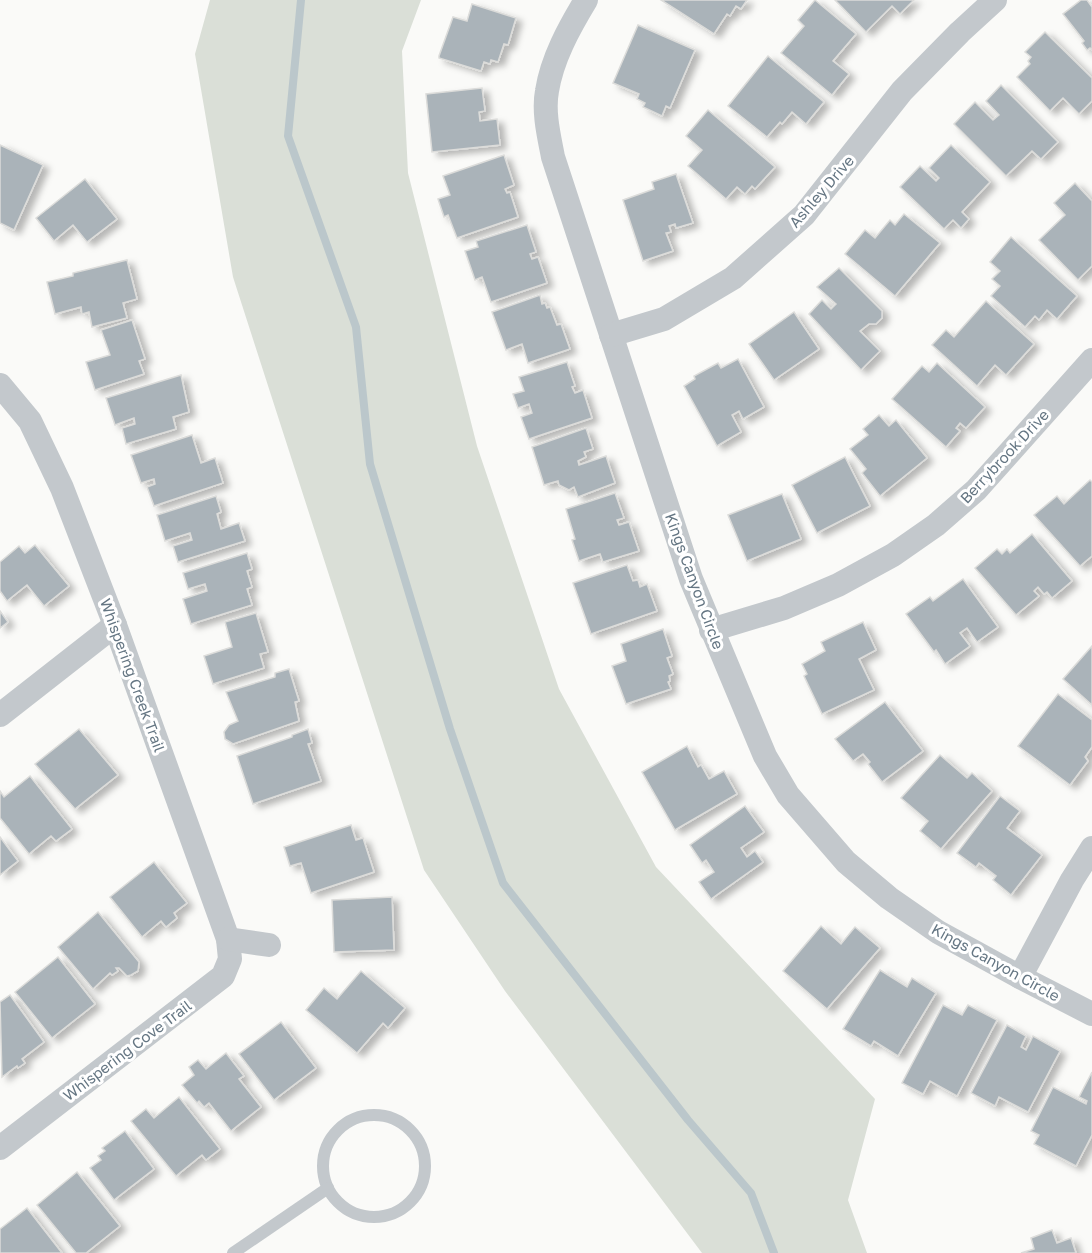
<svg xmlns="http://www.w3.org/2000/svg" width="1092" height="1253" viewBox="0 0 1092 1253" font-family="'Golos Text',sans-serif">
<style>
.green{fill:#dadfd7}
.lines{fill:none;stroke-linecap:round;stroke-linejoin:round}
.stream{stroke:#bbc7cb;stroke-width:8}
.building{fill:#aab3b9;stroke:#dcdcda;stroke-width:1.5;filter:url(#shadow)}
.lane{stroke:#c3c8cc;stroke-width:12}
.street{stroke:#c3c8cc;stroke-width:24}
.labels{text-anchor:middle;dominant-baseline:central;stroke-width:6;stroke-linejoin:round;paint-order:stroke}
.street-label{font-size:15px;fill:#657683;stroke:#fff}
</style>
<defs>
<filter id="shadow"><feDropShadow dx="6" dy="4" stdDeviation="3" flood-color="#0004"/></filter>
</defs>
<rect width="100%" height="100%" fill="#fafaf8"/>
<!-- green -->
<path class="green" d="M210,0H421L402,51L408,173L477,446L559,689L656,867L875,1099L848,1200L867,1253H702L505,991L424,870L233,277L195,54Z"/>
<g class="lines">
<!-- stream -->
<path class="stream" d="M301,0L288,136L356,327L370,464L450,729L503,883L688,1120L751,1193L774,1253"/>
</g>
<!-- building -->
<g class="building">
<path d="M661,0H747L741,9L736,6L730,16L727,14L714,34Z"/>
<path d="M815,0L856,34L833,61L849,74L832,95L781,53L804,26L798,20Z"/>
<path d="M835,0H914L900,14L892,6L866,32Z"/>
<path d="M1081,0H1087L1092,7V50L1090,48L1087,50L1082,43L1084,41L1063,14Z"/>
<path d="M472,4L516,18L508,45L504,44L498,62L491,60L490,64L484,62L481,71L439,58V56L453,17L467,21Z"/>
<path d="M638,25L695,50L670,108L666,106L662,116L643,107L645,103L637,99L639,94L613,83Z"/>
<path d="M1045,32L1092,78V101L1079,114L1063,98L1050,111L1017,77L1030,64L1028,61L1031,57L1025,52Z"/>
<path d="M768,56L824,102L806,124L792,112L782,124L780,122L767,137L728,106Z"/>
<path d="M1001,85L1058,142L1041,159L1032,151L1006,176L954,124L975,102L993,120L999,115L986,101Z"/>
<path d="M482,88L485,111L479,112L480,121L497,119L500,145L432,152L426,94Z"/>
<path d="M708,110L775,167L755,189L752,186L745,194L737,187L726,199L688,166L702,150L686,136Z"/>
<path d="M0,145L43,165L14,230L0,223Z"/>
<path d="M951,145L990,182L962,212L969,219L961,228L953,220L944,229L900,187L920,166L936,181L939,178L929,168Z"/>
<path d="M504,155L514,185L505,189L507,193L510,192L518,217L457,238L448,215L444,217L438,199L450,195L443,176Z"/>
<path d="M676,174L693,223L676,228L675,224L669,226L671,232L666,233L673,251L643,261L623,200L654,189L652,182Z"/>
<path d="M85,179L117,219L87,242L73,225L54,241L36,218Z"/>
<path d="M1075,183L1092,201V266L1078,280L1039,240L1065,215L1054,203Z"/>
<path d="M904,214L940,243L895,296L845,254L865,230L875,238L890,220L895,225Z"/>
<path d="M527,225L536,252L530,254L532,259L538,257L547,283L491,302L482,277L475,280L465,251L478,247L476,241Z"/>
<path d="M1011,237L1077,296L1057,319L1047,310L1039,320L1035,316L1025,327L991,296L1000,286L992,279L1000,271L990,262Z"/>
<path d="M127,260L137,299L123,303L127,318L92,327L89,312L82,314L81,307L55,314L47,282L73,276V273Z"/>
<path d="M839,268L882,311V318L876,324H869L860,331L880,351L861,370L809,314L822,300L831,309L836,304L817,287Z"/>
<path d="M540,295L542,304L545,303L547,308L550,307L557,325L561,324L570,349L528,363L522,344L506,350L492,312Z"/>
<path d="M986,301L1034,344L1006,375L995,365L977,386L932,345L946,330L954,337Z"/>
<path d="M794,312L819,349L774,380L749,344Z"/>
<path d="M132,320L145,359L139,361L144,374L95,390L86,362L110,355L101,330Z"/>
<path d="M738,359L764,407L743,419L739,411L732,415L741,432L717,446L684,386L695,379L694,376L718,363L721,368Z"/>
<path d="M567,362L575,386L572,387L575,393L583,390L592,418L529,439L521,417L532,413L529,404L518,408L513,394L524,391L519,377Z"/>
<path d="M937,363L985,407L966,428L960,423L956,428L960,431L946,447L892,399L922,366L929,372Z"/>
<path d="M181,375L189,412L173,417L176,429L126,444L122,428L135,424L134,418L115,425L106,398Z"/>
<path d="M879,415L889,426L896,420L927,458L880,496L862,473L866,469L850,449L868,435L863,429Z"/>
<path d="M586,428L593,449L584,452L586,457L578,461L579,465L606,456L615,483L578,497L574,487L569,490L559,485L558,481L544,485L532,447Z"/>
<path d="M192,435L201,463L215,458L223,483L154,506L147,487L155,484L154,479L141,483L131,455Z"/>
<path d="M845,457L870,506L817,533L792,485Z"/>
<path d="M1090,480L1092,482V556L1080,566L1034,515L1057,496L1064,504Z"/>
<path d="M615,493L624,518L617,520L619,525L629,522L639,551L603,562L600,554L579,561L572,540L575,539L566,509Z"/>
<path d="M782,494L801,539L747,561L728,515Z"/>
<path d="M216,496L221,512L217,514L221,529L239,523L245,541L178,562L173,546L192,540L190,533L165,541L157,515Z"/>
<path d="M1032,534L1072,581L1052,598L1047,592L1044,594L1038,587L1034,591L1039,596L1016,615L975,568L997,549L1002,554L1007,549L1010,553Z"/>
<path d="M35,545L69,586L44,606L27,585L7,601L0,591V562L19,546L25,553Z"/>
<path d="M247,553L252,569L247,571L252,587L247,589L252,605L191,624L183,599L207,591L205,584L188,589L183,573Z"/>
<path d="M627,565L633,581L638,580L640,587L647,584L657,611L591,634L573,583Z"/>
<path d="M963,579L998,627L977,642L967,628L960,633L970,646L945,664L936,650L934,652L906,614L930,597L933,601Z"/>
<path d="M0,611L8,622L0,628Z"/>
<path d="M256,613L268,652L260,654L264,668L213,684L204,656L232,647L225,622Z"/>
<path d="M863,622L876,650L859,659L874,690L822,714L804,676L807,674L802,664L825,651L821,642Z"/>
<path d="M663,629L672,656L667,658L673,674L669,676L670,681L668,682L671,689L626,704L612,666L626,661L621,644Z"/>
<path d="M1092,646V705L1063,679Z"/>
<path d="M289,669L299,701L295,702L299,721L233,744L225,739L224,732L229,725L238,721L226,692L275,677V673Z"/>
<path d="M1058,694L1092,720V747L1085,757L1088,761L1070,785L1018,746Z"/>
<path d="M885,702L923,751L882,782L868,764L870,762L863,754L853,761L835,739Z"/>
<path d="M79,729L118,775L75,809L35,764Z"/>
<path d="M308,729L312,743L308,744L321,781L253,804L237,756L292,737V735Z"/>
<path d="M687,746L698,767L701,765L709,779L724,771L737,794L675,830L642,772Z"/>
<path d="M940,755L967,778L972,773L992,791L941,849L920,831L928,821L901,798Z"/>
<path d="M30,776L72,829L56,841L51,836L29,854L0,818V791L4,797Z"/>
<path d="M1000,796L1020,811L1007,828L1042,855L1011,895L993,880L996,876L979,863L976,867L957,853Z"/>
<path d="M745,806L764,832L741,848L747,857L755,851L763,862L711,899L699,882L714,872L706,860L702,863L690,845Z"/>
<path d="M351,825L356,840L363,838L374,872L311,893L301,863L290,866L284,847Z"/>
<path d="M0,837L18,861L0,875Z"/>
<path d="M154,862L187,903L174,913L177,918L166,927L161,921L142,937L110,897Z"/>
<path d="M392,897L394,950L334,952L332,900Z"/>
<path d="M98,912L139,962L138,971L131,975L127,976L119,968H116L118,971L112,975L110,973L93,989L58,947Z"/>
<path d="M821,926L841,944L855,927L880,948L827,1009L783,971Z"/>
<path d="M58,957L95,1004L52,1038L15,992Z"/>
<path d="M880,970L907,987L912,978L936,993L898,1056L874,1041L871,1046L843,1029Z"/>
<path d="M361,971L405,1008L388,1028L383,1023L357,1053L306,1010L324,988L337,999Z"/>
<path d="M10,995L44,1042L22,1059L25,1063L18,1068L17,1066L2,1077L0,1002Z"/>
<path d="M943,1005L962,1015L968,1005L997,1020L957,1096L930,1081L923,1094L902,1083Z"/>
<path d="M281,1022L316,1068L274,1100L239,1054Z"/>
<path d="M1007,1025L1026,1036L1021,1047L1026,1050L1033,1036L1060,1051L1028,1112L999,1097L995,1106L971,1093Z"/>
<path d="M226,1053L244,1076L239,1079L261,1107L231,1131L209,1103L204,1107L199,1101L197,1103L182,1085L194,1075L189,1067L198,1060L206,1069Z"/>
<path d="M1092,1072V1135L1076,1166L1034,1144L1039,1135L1031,1131L1053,1087L1086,1104L1087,1101L1079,1097Z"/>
<path d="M179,1097L220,1149L206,1160L202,1155L176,1176L131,1121L146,1109L154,1118Z"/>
<path d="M125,1131L154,1169L114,1200L90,1168L101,1160L98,1156L105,1151L102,1148Z"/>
<path d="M77,1172L120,1226L86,1253H76L37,1205Z"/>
<path d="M27,1208L62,1253H0V1229Z"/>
<path d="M1052,1230L1057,1243L1071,1238L1076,1253H1021L1034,1249L1031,1238Z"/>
</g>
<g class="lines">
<!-- lane -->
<g class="lane">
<circle cx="374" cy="1166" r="51"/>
<path d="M233,1253L328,1188"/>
</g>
<!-- street -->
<g class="street">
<path d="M586,0C569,28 552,59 547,91C543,112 549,136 553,157L691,579L765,756L788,795L846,862L889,898L938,932L1020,977L1092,1014"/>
<path d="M611,335L664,319L733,278L804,215L902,91L960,32L995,0"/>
<path d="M0,385L30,421L62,488L115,625L228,939L230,959L223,976L0,1148"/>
<path d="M711,630L784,608L838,585L893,555L936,525L976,490L1092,360"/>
<path d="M0,715L115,625"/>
<path d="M228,939L269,945"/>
<path d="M1020,977L1072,880L1092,848"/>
</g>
</g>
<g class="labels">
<!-- street labels -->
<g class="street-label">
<text transform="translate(821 191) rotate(-49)">Ashley Drive</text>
<text transform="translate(1004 456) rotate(-47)">Berrybrook Drive</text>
<text transform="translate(695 581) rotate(70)">Kings Canyon Circle</text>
<text transform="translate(133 675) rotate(70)">Whispering Creek Trail</text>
<text transform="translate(996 962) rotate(29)">Kings Canyon Circle</text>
<text transform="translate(127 1050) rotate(-37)">Whispering Cove Trail</text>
</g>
</g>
</svg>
